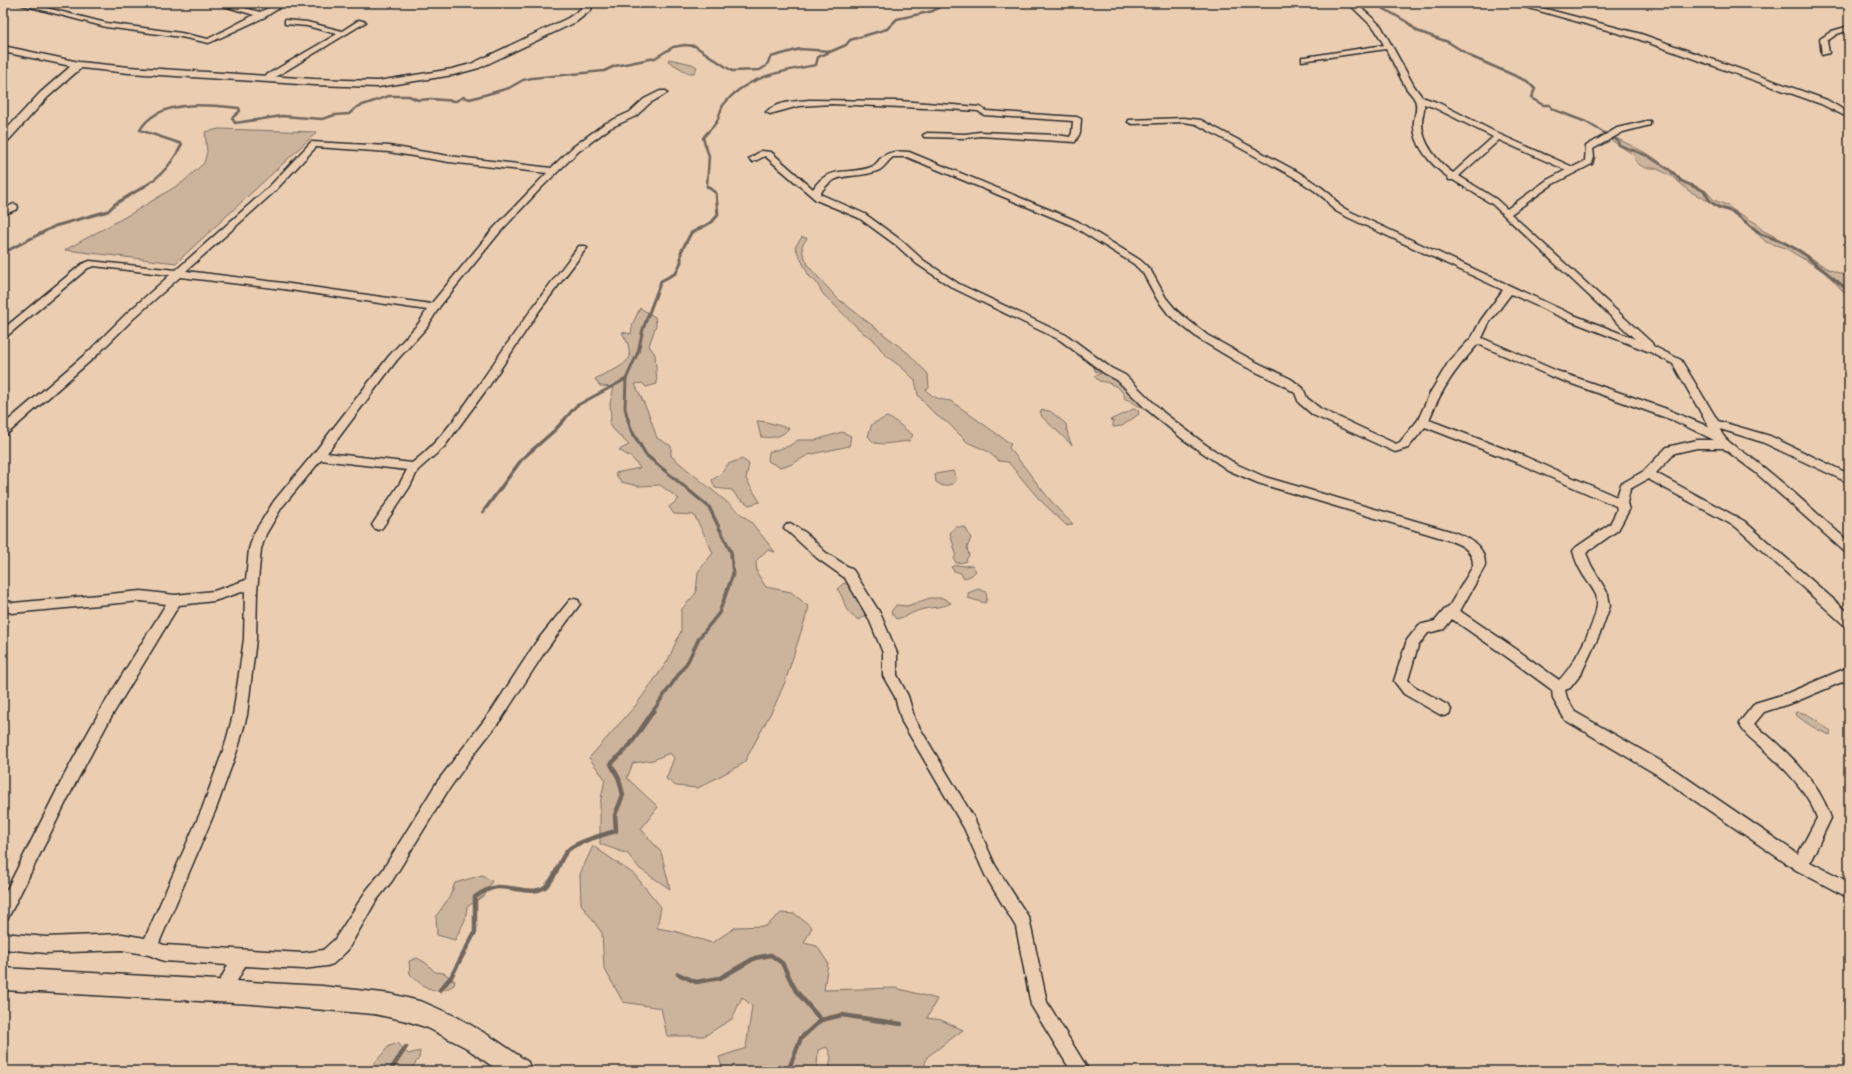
<svg xmlns="http://www.w3.org/2000/svg" width="1852" height="1074" viewBox="0 0 1852 1074" font-family="Dekko,sans-serif">
<style>
.green{fill:#ccb39c;stroke:#7c6f64}
.lines{fill:none;stroke-linecap:round;stroke-linejoin:round}
.stream-far3{stroke:#71665c;stroke-width:2.5}
.stream-far2{stroke:#71665c;stroke-width:3}
.stream-far1{stroke:#71665c;stroke-width:3.5}
.stream{stroke:#71665c;stroke-width:4.5}
.street-casing{stroke:#2b2b2b;stroke-width:3}
.secondary-casing{stroke:#2b2b2b;stroke-width:3}
.street{fill:#ebceb2;fill-rule:evenodd}
.secondary{fill:#ebceb2;fill-rule:evenodd}
</style>
<rect width="100%" height="100%" fill="#ebceb2"/>
<filter id="ink" filterUnits="userSpaceOnUse"><feTurbulence type="fractalNoise" baseFrequency=".025" numOctaves="2"/><feDisplacementMap in="SourceGraphic" scale="8" xChannelSelector="R" yChannelSelector="G"/><feConvolveMatrix kernelMatrix="1 2 1 2 8 2 1 2 1" color-interpolation-filters="sRGB"/></filter>
<g filter="url(#ink)">
<!-- green -->
<g class="green">
<path d="M669,59L692,64L697,67L694,73H688L668,61Z"/>
<path d="M219,129L317,132L176,263L65,250L134,212L183,182L204,163L207,152L205,132Z"/>
<path d="M1614,137L1650,155L1675,173L1683,181L1706,191L1714,200L1729,206L1733,210L1756,223L1762,230L1800,250L1826,268L1849,277V293H1845L1827,274L1814,265L1785,248L1766,242L1741,218L1689,191L1672,176L1655,168H1645L1640,165L1636,162L1634,155L1611,140Z"/>
<path d="M802,237L807,238L802,246L803,253L809,267L837,298L908,353L928,374L929,388L926,390C933,398 941,400 951,401L1011,444L1009,448C1031,473 1049,503 1073,524L1067,526L1038,498L1008,462L999,461L987,451L967,442L948,423L937,416L926,405L918,395L915,380L900,366L886,356L872,338L863,333L823,294L816,282L809,276L795,247Z"/>
<path d="M640,308L655,317L656,325L649,346L655,354L657,384L646,387L642,383L635,384L649,414L657,438L671,446V456L751,522L775,552L767,550L756,561L757,573L766,587L791,592L809,607L785,682L775,705L744,763L698,788L676,786L666,779L674,758L670,753L653,760L633,763L627,778L658,807L641,829L661,852L670,889L640,869L628,854L600,844V804L605,779L589,758L636,705L667,662L681,631V610L696,593L698,572L713,553L705,536L694,515L674,514L669,507L679,499L660,485L638,486L621,482L615,473L640,468L632,458L619,450L629,445L609,425L611,418L610,403L614,387L600,386L595,379C609,370 620,371 630,357L628,344L622,332L631,334L633,323Z"/>
<path d="M1094,367L1115,377L1144,406C1136,408 1133,400 1125,399C1124,387 1108,382 1099,381L1094,376L1101,373L1095,371Z"/>
<path d="M1133,409L1138,410L1139,414L1122,426L1113,427V421L1110,420C1118,416 1126,414 1133,409Z"/>
<path d="M1044,410L1050,411L1066,424L1068,436L1072,445L1042,417L1040,411Z"/>
<path d="M887,417C896,420 904,429 913,435L909,441L884,444L874,443L868,436L872,424Z"/>
<path d="M757,421C769,421 777,426 789,428C781,438 773,438 761,437Z"/>
<path d="M842,432L851,436L849,446L808,455L790,465L779,467L768,461L769,452L789,446L798,440H816Z"/>
<path d="M742,459L749,464L746,479L760,502L749,505L737,497L732,490L715,488L712,480L721,474L728,464Z"/>
<path d="M953,471L957,479L953,484L943,486L936,482L935,474Z"/>
<path d="M955,527H965L971,538L967,548L969,555L965,562L956,563L954,559L956,554L950,533Z"/>
<path d="M957,565L965,566L972,565L976,571L971,576L963,578L961,573L954,571L951,567Z"/>
<path d="M844,583L852,586L864,609L865,616L859,620C840,610 848,602 837,589Z"/>
<path d="M978,589L986,592L987,599L985,603L968,598V593Z"/>
<path d="M930,598H943L951,603C942,608 930,607 920,610C911,613 906,617 896,619L891,612L896,605L907,606Z"/>
<path d="M1796,712C1810,712 1820,724 1831,731L1830,735C1816,730 1806,723 1795,714Z"/>
<path d="M593,846L635,875L661,907L657,928L674,931L712,943L736,927L766,926L781,913L795,914L812,927L804,943L817,946L828,963L824,990L896,988L937,999L927,1018L941,1020L963,1030L927,1057L923,1071H830L829,1070L831,1057L827,1047L818,1050L817,1067L813,1071H723L719,1057L746,1048L752,1006L742,997L732,1019L704,1036H667L661,1008L623,1002L604,968L602,933L581,904L580,874Z"/>
<path d="M482,875L492,881L485,895L467,907L465,920L455,940L437,935L436,916L449,898L455,883Z"/>
<path d="M417,958L426,963L435,972L444,973L455,981L454,985C436,997 423,987 410,974L409,961Z"/>
<path d="M398,1043L408,1054L420,1051L419,1058L410,1071H368L389,1046Z"/>
</g>
<g class="lines">
<!-- stream-far3 -->
<g class="stream-far3">
<path d="M1374,3L1407,22L1417,31L1448,42L1472,57L1527,81L1535,89L1531,98L1543,105H1550L1552,109L1586,122L1618,141L1619,145L1648,156L1671,171L1681,181L1695,187"/>
<path d="M143,187C162,176 172,163 182,144L140,130C158,98 209,105 239,108L240,111L232,118L235,123L282,116L322,119L335,115L349,114L357,107L389,96H409L418,100L431,99L456,101L463,97L470,99L509,88L523,80L532,78L604,71L615,66L655,58L673,47L685,45L695,46L732,71L760,70L766,66L771,57L800,49L829,51"/>
<path d="M708,187L707,186L709,156L703,138C707,132 713,128 717,121C720,116 720,109 724,104C746,76 783,71 816,65L818,57L846,45L850,40L887,29L897,19L933,11L946,3"/>
</g>
<!-- stream-far2 -->
<g class="stream-far2">
<path d="M1693,186L1704,191L1710,201L1718,207L1733,212L1761,234L1783,242L1801,252L1849,291"/>
<path d="M3,253L55,226L108,211L115,204L145,186"/>
<path d="M564,420L576,406L626,379"/>
<path d="M628,420L625,408L626,379L638,352L643,329L661,281L676,273L681,262V252L691,233L712,222L718,215L716,193L707,186"/>
</g>
<!-- stream-far1 -->
<g class="stream-far1">
<path d="M628,419L631,430L646,455L709,507L731,552L733,574L719,613L699,638L688,661L653,711"/>
<path d="M483,512L522,459L555,430L565,419"/>
</g>
<!-- stream -->
<g class="stream">
<path d="M678,974L696,982L720,978L755,958L771,955L782,963L796,991L821,1020"/>
<path d="M440,990L451,977L475,932V897C482,892 489,888 497,887C512,886 532,896 545,887C557,878 558,860 568,850C575,843 605,834 616,831L615,815L623,795L619,779L611,764L630,745L654,710"/>
<path d="M390,1071L406,1047"/>
<path d="M788,1071L801,1038L821,1020L842,1015L901,1024"/>
</g>
<!-- street casing -->
<g class="street-casing">
<g id="street">
<path d="M15,3H27L106,23L181,33L208,39L254,15L214,3H226L260,12L278,3H287L265,17L209,43L181,37L106,27Z"/>
<path d="M1348,3H1356L1381,26L1414,86L1422,97L1439,103L1501,135L1573,167L1585,161L1586,146L1617,128L1647,121H1650V125L1623,132L1593,149L1594,157L1592,164L1553,184L1511,214L1652,343L1653,346L1681,360L1718,421L1770,436L1849,474V483L1762,442L1720,429C1723,441 1740,449 1749,456C1784,482 1816,513 1849,542V554L1845,552L1755,472L1723,448H1697L1675,453L1656,473L1744,521L1849,613V626L1844,625L1736,527L1648,479L1630,489L1627,503L1629,510L1618,530L1586,553L1591,565L1608,594L1610,606L1601,631L1581,674L1570,688L1565,690L1567,698L1575,712L1666,764L1798,854L1817,818C1808,791 1784,768 1764,750C1755,741 1744,735 1739,723L1755,703L1788,693L1849,667V679L1795,702L1764,712L1754,724C1785,749 1818,779 1831,818L1810,862L1849,882V898L1796,870L1656,774L1565,720L1553,699L1552,690L1507,657L1452,619L1444,629L1428,633L1418,646L1408,680L1414,686L1449,706L1451,710L1449,714L1444,716L1439,714L1404,694L1394,681L1407,640L1419,625L1435,621L1445,609L1448,608L1473,566C1474,548 1457,543 1442,538L1258,483L1228,470L1184,440L1145,408L1117,380L1104,373L1060,340L953,288L917,264L896,245L859,218L816,200L765,156L753,162L749,159L761,151L771,152L813,189C829,164 848,176 871,167C876,166 877,162 880,159C888,151 898,151 909,152L1077,221L1140,260L1150,269L1166,298L1177,311L1207,335L1254,361L1291,379L1303,388L1307,398L1321,409L1396,444L1400,442L1418,420L1430,393L1448,363L1472,337L1481,320L1503,290L1343,215L1334,210L1325,199L1315,191L1292,176L1196,124L1184,122L1132,124L1128,122L1129,120L1184,118L1201,120L1298,172L1321,187L1331,195L1340,206L1349,211L1571,314L1635,339L1492,204L1453,180H1449L1448,177C1431,165 1412,144 1414,121C1415,114 1418,107 1415,100C1413,96 1409,92 1406,88C1399,75 1393,62 1386,49L1302,61V57H1305L1384,45L1375,29ZM1424,104L1433,107L1493,137L1453,173C1437,161 1422,143 1422,123C1422,116 1425,110 1424,104ZM1499,140L1566,170L1547,180L1507,209L1496,199L1459,176ZM893,157H907L1071,225L1134,264L1143,273L1157,299L1169,315L1199,339L1246,367L1283,385L1295,393L1299,403L1313,415L1395,452L1408,448L1425,427L1518,463L1616,506L1617,510L1610,524L1575,548L1573,551C1575,558 1577,565 1581,571C1585,579 1592,586 1596,595C1603,612 1573,668 1559,680L1516,649L1460,611L1485,566C1486,545 1468,537 1450,531L1265,477L1236,464L1206,445L1164,413L1125,375L1111,368L1068,336L959,284L923,260L902,241L865,214L820,194C835,169 854,180 877,171C884,169 887,161 893,157ZM1511,294L1563,318L1650,352L1673,364L1709,427L1664,408L1557,371L1482,338L1489,323ZM1478,344L1550,376L1675,421L1714,440H1697L1667,447L1644,471L1621,484L1617,497L1526,457L1429,420C1442,388 1455,370 1478,344Z"/>
<path d="M1511,3H1523L1641,34L1827,100L1849,113V118L1821,104L1635,38Z"/>
<path d="M285,20L307,22L342,31L359,20L366,22L269,81H263V77L337,34L307,26L285,24Z"/>
<path d="M1849,26V30L1837,34L1827,41L1829,53L1822,55L1820,39L1832,31Z"/>
<path d="M660,91H666L667,93L650,103L636,116L610,128L579,151L540,189L500,232L440,306L427,327L397,360L327,453L412,463C446,438 474,391 498,357C524,319 551,282 579,246H585L587,248L585,250L539,311L489,386L444,447L418,470L409,488L382,528L378,530L374,528L372,525L400,483L407,470L321,460L282,507L266,534L261,549L257,591L256,639L247,715L239,745L216,809L159,943L164,945L303,953L323,950L335,939L366,891L382,871L437,782L492,710L536,642L570,600L574,599L578,600L580,604L546,650L502,718L471,758L447,792L392,881L376,901L347,951L333,964L327,966L303,969L245,966L229,996L223,998L217,996L215,990L228,965L164,961L149,955L122,950L46,953L3,949V933L46,937L122,934L145,938L202,809L225,745L233,715L244,639L245,591L214,601L179,605L110,719L75,784L8,918L3,921V897L65,774L100,711L166,604L141,601L12,613L3,610V599L13,603L141,591L175,595L214,591L246,580L249,549L254,533L274,501L314,453L389,356L419,323L427,310L283,289L180,277L134,318L97,355L7,434L3,435V425L89,351L126,314L170,275L94,266L88,268L7,336L3,337V329L82,264L90,261L176,270L268,188L311,142L389,146L449,156L551,168L573,147L604,124L630,112L644,99ZM316,147L389,152L449,162L547,173L494,228L431,304L283,283L186,271L274,192Z"/>
<path d="M809,100L899,101L980,107L986,111L1077,117L1081,119L1080,133L1075,142L980,136L965,138L924,137L923,135L927,133L965,134L980,132L1057,135L1070,137L1072,133L1073,121L984,115L978,111L948,109L831,104L799,106L770,114L766,112C776,102 796,101 809,100Z"/>
<path d="M14,204L17,205L18,207L17,209L3,215V209Z"/>
<path d="M790,523L806,533L825,552L853,570L880,613L897,653V675L908,696L915,720L974,818L995,865L1029,918L1047,1002L1089,1071H1071L1031,1005L1016,927L985,875L964,828L902,722L895,697L883,676V653L869,619L845,578L817,558L784,528L786,525Z"/>
</g>
</g>
<!-- secondary casing -->
<g class="secondary-casing">
<g id="secondary">
<path d="M582,3H592L591,10L576,22L479,68L453,75L378,87L314,85L129,73L81,68L48,97L7,142L3,144V133L40,93L71,66L3,52V46L79,62L129,67L314,79L378,81L452,69L471,64L568,18L581,9Z"/>
<path d="M3,968L322,986L391,994L423,1002L457,1017L493,1038L528,1062L531,1071H499L465,1047L428,1028L407,1021L374,1014L253,1004L3,990Z"/>
</g>
</g>
<!-- street -->
<use href="#street" class="street"/>
<!-- secondary -->
<use href="#secondary" class="secondary"/>
</g>
</g>
<!-- margin -->
<rect width="1852" height="1074" fill="none" stroke="#ebceb2" stroke-width="16"/>
<rect x="8" y="8" width="1836" height="1058" fill="none" stroke="#2b2b2b" stroke-width="1.5" filter="url(#ink)"/>
</svg>
